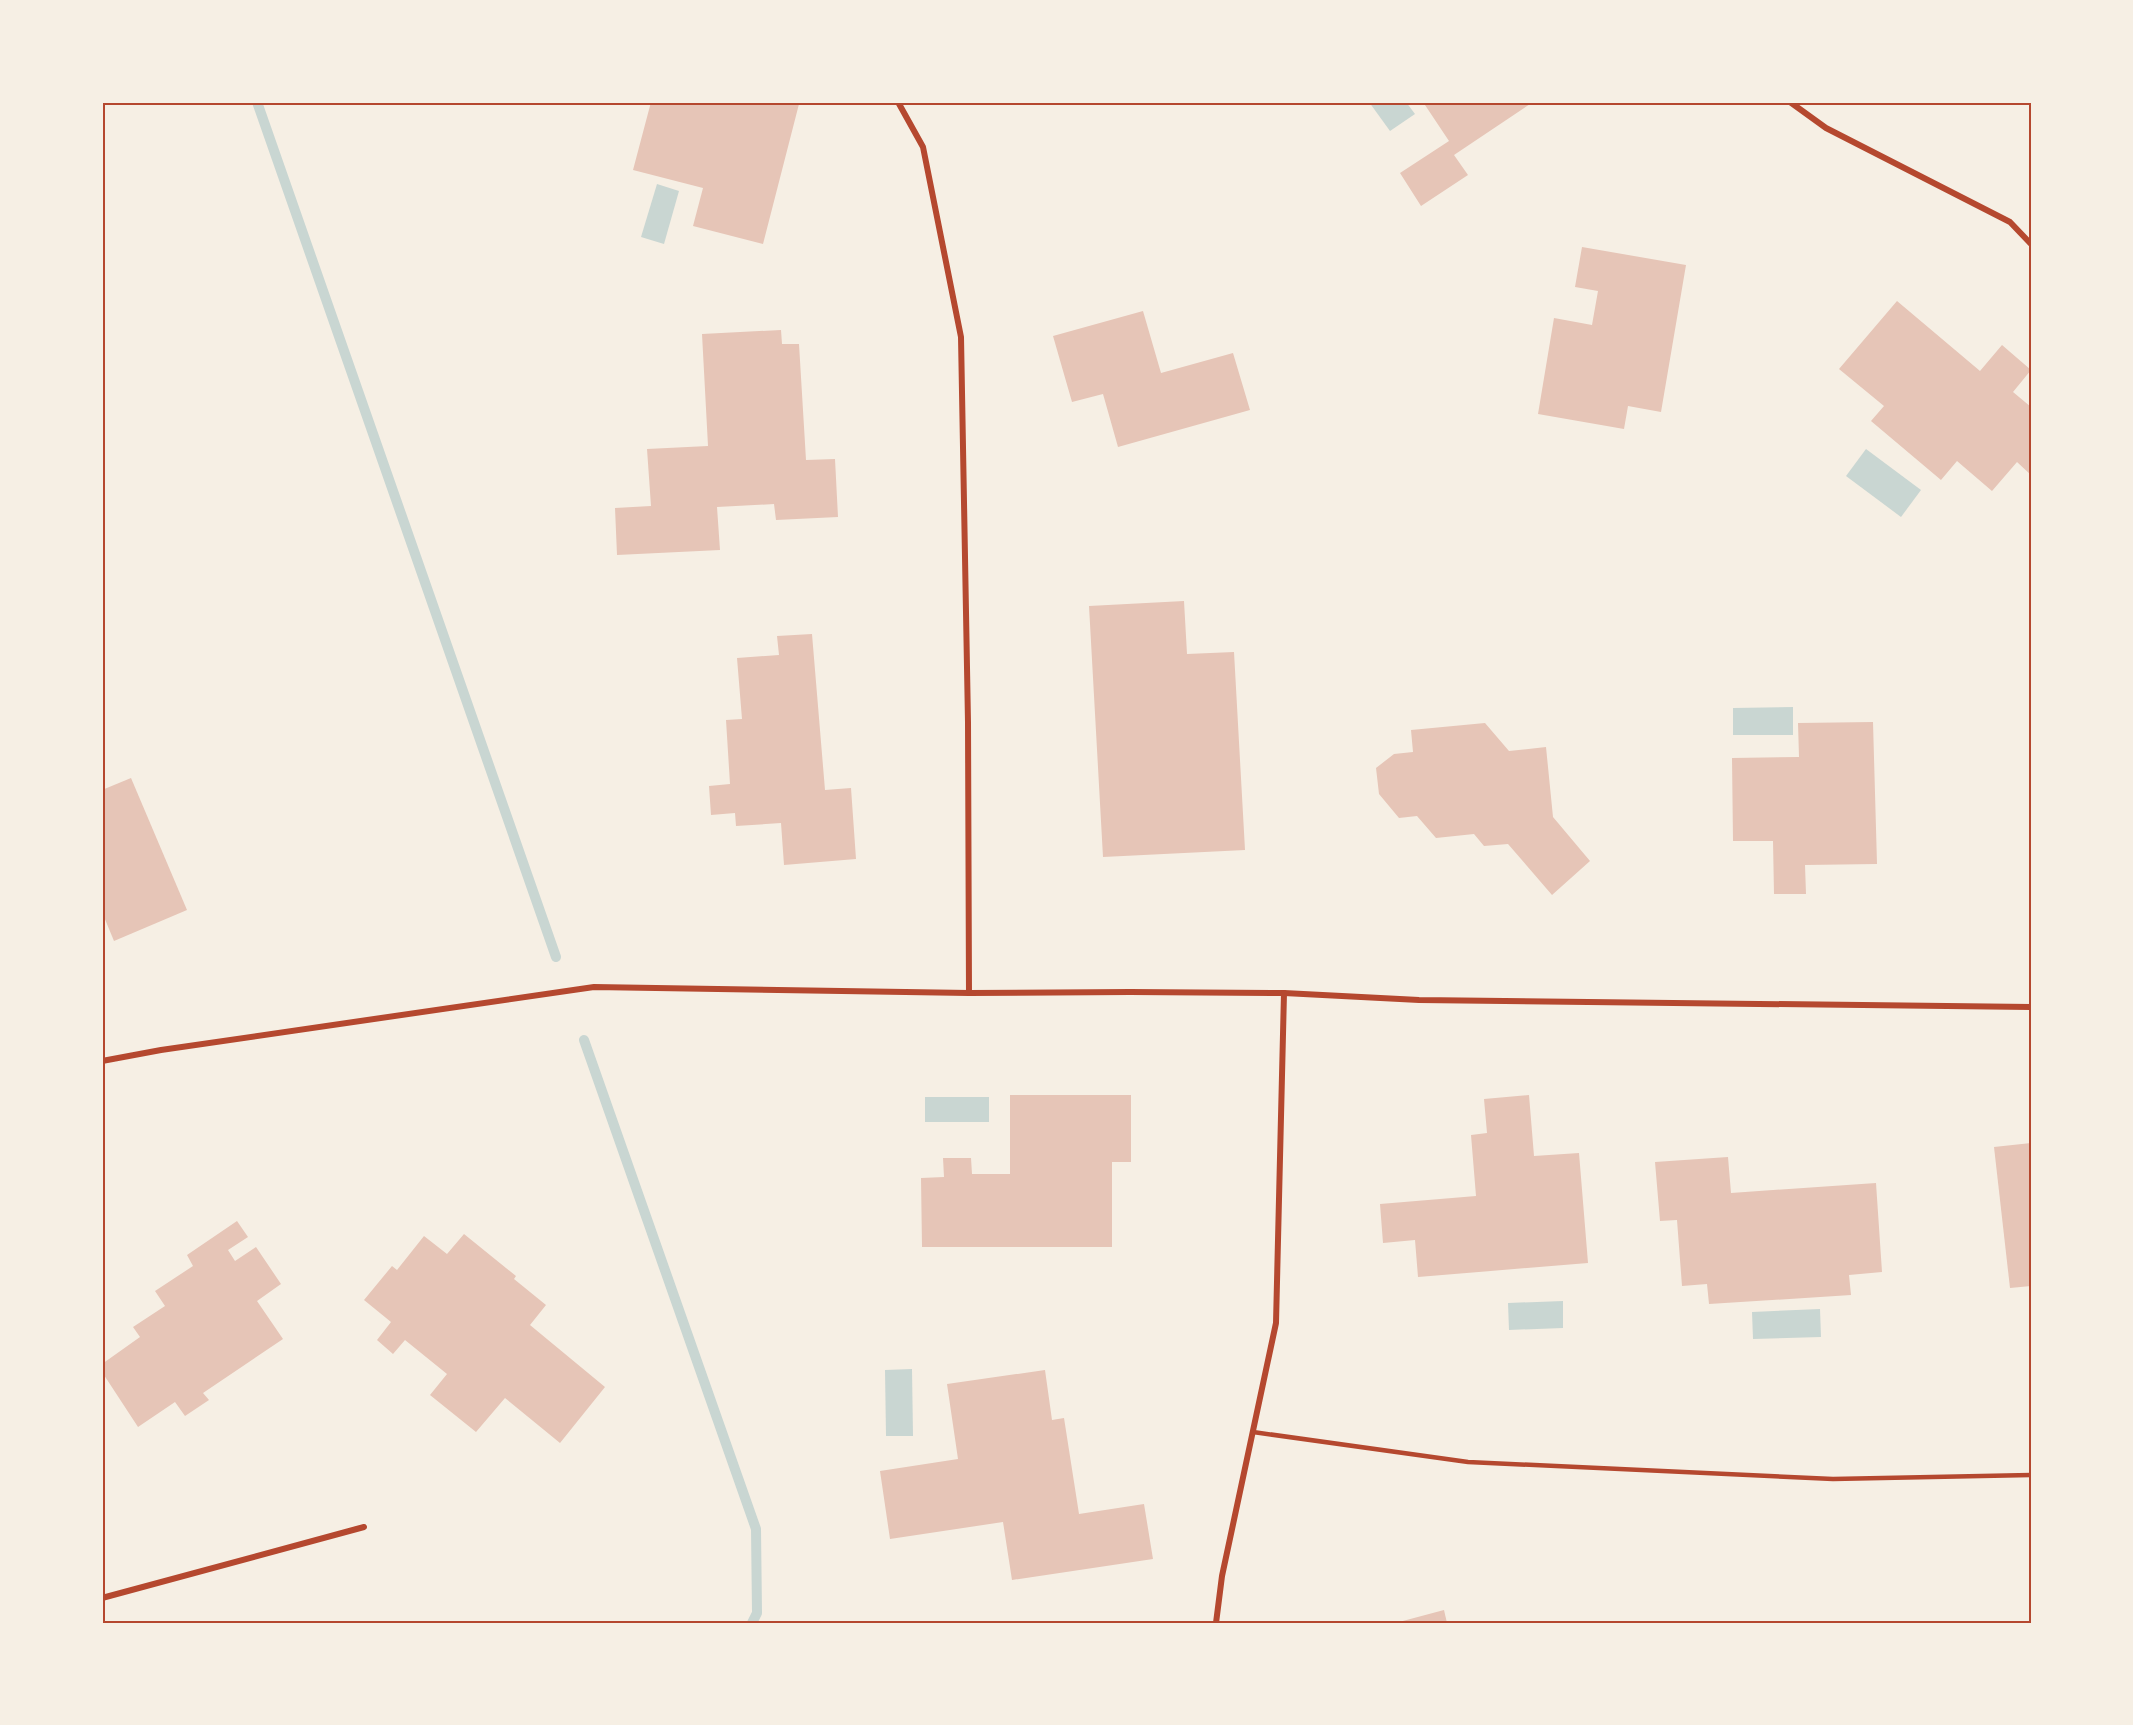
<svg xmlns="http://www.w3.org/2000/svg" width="2133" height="1725" viewBox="0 0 2133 1725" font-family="'Titillium Web',sans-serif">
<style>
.water{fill:#c9d6d2}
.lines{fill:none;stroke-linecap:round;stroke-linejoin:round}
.stream{stroke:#c9d6d2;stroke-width:10}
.building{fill:#e6c5b7}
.service{stroke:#b5482f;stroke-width:4.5}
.minor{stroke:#b5482f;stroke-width:6}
.neatline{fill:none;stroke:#b5482f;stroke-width:2}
</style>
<rect width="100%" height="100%" fill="#f6efe4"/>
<!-- water -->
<g class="water">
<path d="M1369,102H1406L1415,114L1390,131Z"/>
<path d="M657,184L679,191L664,244L641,237Z"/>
<path d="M1866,449L1921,490L1901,517L1846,476Z"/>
<path d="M1793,707V735H1733V708Z"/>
<rect x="925" y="1097" width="64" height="25"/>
<path d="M1563,1301V1328L1509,1330L1508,1303Z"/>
<path d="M1820,1309L1821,1337L1753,1339L1752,1312Z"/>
<path d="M912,1369L913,1436H886L885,1370Z"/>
</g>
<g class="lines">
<!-- stream -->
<g class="stream">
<path d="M257,102L556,957"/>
<path d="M584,1040L756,1529L757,1613L752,1623"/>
</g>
</g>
<!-- building -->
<g class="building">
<path d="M651,102H791L799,104L763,244L693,226L703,188L633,170Z"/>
<path d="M1423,102H1533L1454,155L1468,175L1421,206L1400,173L1449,141Z"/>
<path d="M1582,247L1686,265L1661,412L1628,406L1624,429L1538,414L1554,318L1592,325L1598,291L1575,287Z"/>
<path d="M1897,301L1980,371L2002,345L2031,370L2013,392L2031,407V475L2017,462L1992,491L1957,461L1941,480L1871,421L1884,406L1839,369Z"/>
<path d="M1143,311L1161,373L1233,353L1250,410L1118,447L1103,394L1072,402L1053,336Z"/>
<path d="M781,330L782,344H799L806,460L835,459L838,517L776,520L774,504L717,507L720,550L617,555L615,508L651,506L647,449L708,446L702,334Z"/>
<path d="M1184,601L1187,654L1234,652L1245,850L1103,857L1089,606Z"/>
<path d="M812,634L825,790L851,788L856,859L784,865L781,823L736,826L735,813L711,815L709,786L730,784L726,720L742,719L737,658L779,655L777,636Z"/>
<path d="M1873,722L1877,864L1805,865L1806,894H1774L1773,841H1733L1732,758L1799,757L1798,723Z"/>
<path d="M1485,723L1509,751L1546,747L1553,817L1590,861L1552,895L1508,844L1484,846L1474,834L1436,838L1417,816L1399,818L1379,794L1376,768L1394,754L1413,752L1411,730Z"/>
<path d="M131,778L187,910L114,941L102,912V790Z"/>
<path d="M1010,1095H1131V1162H1112V1247H922L921,1178L944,1177L943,1158H971L972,1174H1010Z"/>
<path d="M1529,1095L1534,1156L1579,1153L1588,1263L1418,1277L1415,1240L1383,1243L1380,1204L1476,1196L1471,1135L1487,1133L1484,1099Z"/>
<path d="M2031,1143V1286L2010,1288L1994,1147Z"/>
<path d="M1728,1157L1731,1193L1876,1183L1882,1272L1849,1275L1851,1295L1709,1304L1707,1284L1682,1286L1677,1220L1660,1221L1655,1162Z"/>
<path d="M237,1221L248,1237L228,1250L235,1261L256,1247L281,1284L257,1301L283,1339L203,1393L209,1400L185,1416L175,1402L138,1427L102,1372V1364L140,1337L133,1327L165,1306L155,1291L193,1266L187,1255Z"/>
<path d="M464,1234L516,1276L514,1279L546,1305L530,1325L605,1387L560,1443L505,1398L476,1432L430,1395L447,1374L405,1340L393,1354L377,1340L391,1322L364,1300L392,1266L397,1270L424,1236L447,1254Z"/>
<path d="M1045,1370L1052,1420L1064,1418L1079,1514L1144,1504L1153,1559L1012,1580L1003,1522L890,1539L880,1471L958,1459L947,1384Z"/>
<path d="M1444,1610L1447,1623H1399V1622Z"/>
</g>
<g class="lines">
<!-- service -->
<path class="service" d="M1253,1432L1468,1462L1833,1479L2031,1475"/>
<!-- minor -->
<g class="minor">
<path d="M898,102L923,147L961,337L968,722L969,993"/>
<path d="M1790,102L1826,128L2010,222L2031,244"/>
<path d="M102,1061L161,1050L594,987L969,993L1130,992L1284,993L1419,1000L2031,1007"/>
<path d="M102,1598L364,1527"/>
<path d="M1216,1623L1222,1576L1276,1323L1284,993"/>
</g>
</g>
<!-- border -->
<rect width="2133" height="1725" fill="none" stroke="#f6efe4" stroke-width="207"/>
<rect x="104" y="104" width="1926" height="1518" class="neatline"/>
</svg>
